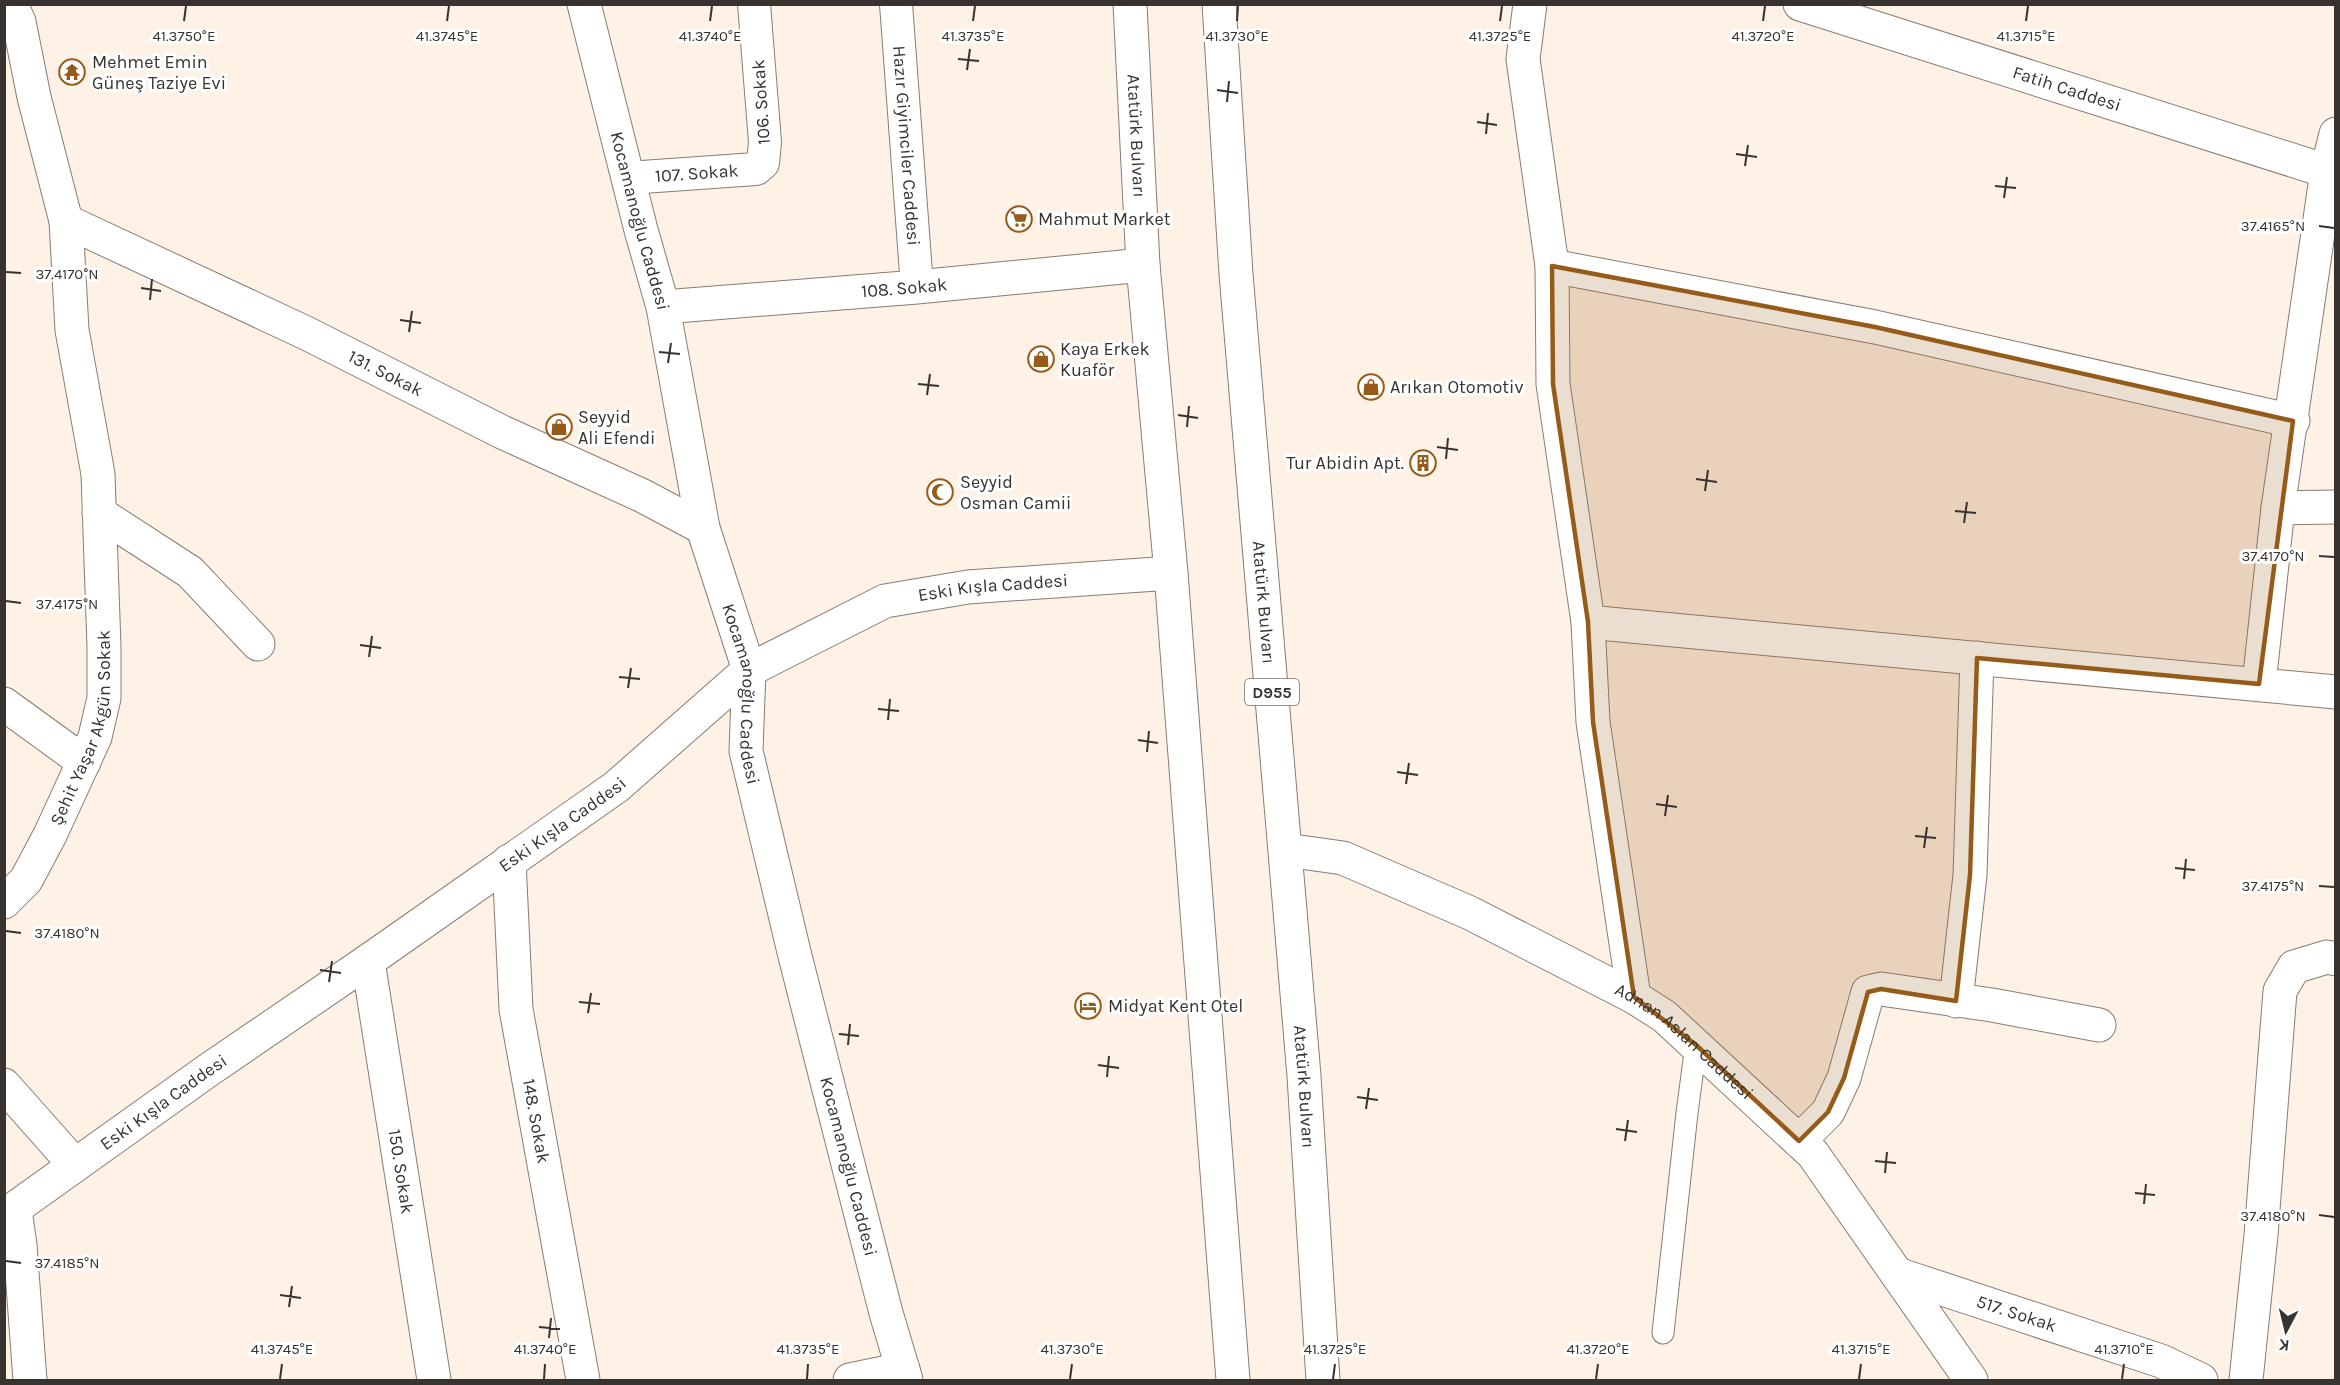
<svg xmlns="http://www.w3.org/2000/svg" width="2340" height="1385" viewBox="0 0 2340 1385" font-family="Karla,sans-serif">
<style>
.lines{fill:none;stroke-linecap:round;stroke-linejoin:round}
.service-casing{stroke:#887c72;stroke-width:23}
.pedestrian-casing{stroke:#887c72;stroke-width:34}
.minor-casing{stroke:#887c72;stroke-width:35}
.tertiary-casing{stroke:#887c72;stroke-width:35}
.primary-casing{stroke:#887c72;stroke-width:35}
.service{stroke:#fff;stroke-width:21}
.pedestrian{stroke:#fff;stroke-width:32}
.minor{stroke:#fff;stroke-width:33}
.tertiary{stroke:#fff;stroke-width:33}
.primary{stroke:#fff;stroke-width:33}
.marked{fill:#955b19;fill-opacity:0.2;stroke:#955b19;stroke-width:4.5;stroke-linejoin:round}
.ticks{fill:none;stroke:#38332f;stroke-width:2}
.labels{text-anchor:middle;dominant-baseline:central;stroke-width:6;stroke-linejoin:round;paint-order:stroke}
.shield{fill:#fff;stroke:#74706d;stroke-width:1.5}
.shield-label{font-size:16px;font-weight:bold;fill:#38332f}
.poi-label{font-size:18px;fill:#38332f;stroke:#fff;text-anchor:start}
.street-label{font-size:18px;fill:#38332f;stroke:#fff}
.ticks-label{font-size:15px;text-anchor:middle;fill:#38332f;stroke:#fff;stroke-width:6;stroke-linejoin:round;paint-order:stroke}
</style>
<rect width="100%" height="100%" fill="#fef1e5"/>
<g class="lines">
<!-- service casing -->
<g class="service-casing">
<path id="service" d="M1663,1333L1687,1113L1696,1045"/>
</g>
<!-- pedestrian casing -->
<g class="pedestrian-casing">
<g id="pedestrian">
<path id="s1" d="M896,4L917,287"/>
<path id="s2" d="M628,178L756,169L763,163L765,142L754,4"/>
</g>
</g>
<!-- minor casing -->
<g class="minor-casing">
<g id="minor">
<path d="M1530,4L1523,59L1552,266L1553,384L1588,622L1593,722L1634,997"/>
<path id="s3" d="M66,221L306,333L502,432L643,496L703,528"/>
<path d="M1552,266L1875,327L2293,421"/>
<path id="s4" d="M663,307L917,287L1143,265"/>
<path d="M2278,508L2336,507"/>
<path d="M99,513L190,572L258,644"/>
<path d="M1588,622L2336,692"/>
<path d="M2259,684L2278,508L2327,171L2336,134"/>
<path d="M4,704L84,762"/>
<path id="s5" d="M509,861L516,1009L583,1380"/>
<path id="s6" d="M4,902L26,880L50,835L95,737L104,698V647L98,474L72,330L66,221L34,97L19,22L11,4"/>
<path id="s7" d="M368,961L434,1380"/>
<path d="M1956,1001L1970,875L1977,658"/>
<path d="M4,1085L75,1165"/>
<path d="M1799,1141L1828,1112L1844,1078L1868,992L1881,989L1992,1005L2099,1025"/>
<path d="M15,1210L20,1245L30,1380"/>
<path id="s8" d="M1897,1274L2161,1361L2201,1380"/>
<path d="M850,1380L903,1369"/>
<path d="M2246,1380L2261,1235L2280,991L2294,967L2327,957L2336,959"/>
</g>
</g>
<!-- tertiary casing -->
<g class="tertiary-casing">
<g id="tertiary">
<path id="s9" d="M584,4L641,230L663,307L703,528L749,670L746,751L795,956L886,1313L906,1380"/>
<path id="s10" d="M1800,4L2336,174"/>
<path id="s11" d="M1286,850L1343,858L1470,913L1634,997L1664,1016L1813,1154L1971,1380"/>
<path id="s12" d="M4,1216L207,1071L368,961L616,787L749,670L885,601L968,587L1171,573"/>
</g>
</g>
<!-- primary casing -->
<g class="primary-casing">
<g id="primary">
<path id="s13" d="M1130,4L1143,265L1171,573L1233,1380"/>
<path id="s14" d="M1219,4L1236,274L1304,1076L1323,1380"/>
</g>
</g>
<!-- service -->
<use href="#service" class="service"/>
<!-- pedestrian -->
<use href="#pedestrian" class="pedestrian"/>
<!-- minor -->
<use href="#minor" class="minor"/>
<!-- tertiary -->
<use href="#tertiary" class="tertiary"/>
<!-- primary -->
<use href="#primary" class="primary"/>
</g>
<!-- marked area -->
<path class="marked" d="M1552,266L1875,327L2293,421L2259,684L1977,658L1970,875L1956,1001L1881,989L1868,992L1844,1078L1828,1112L1799,1141L1696,1045L1634,997L1593,722L1588,622L1553,384Z"/>
<!-- ticks -->
<path class="ticks" d="M184,21L186,6M447,21L449,6M710,21L712,6M973,21L975,6M1237,21L1238,6M1500,21L1502,6M1763,21L1765,6M2026,21L2028,6M958,59L979,61M967,70L970,49M1217,90L1238,93M1227,102L1229,81M1477,122L1497,125M1486,134L1488,113M1736,154L1757,157M1745,166L1748,145M1995,186L2016,188M2004,198L2007,177M2319,226L2334,228M6,272L21,273M141,288L161,291M150,300L152,279M400,320L421,323M409,332L412,311M659,352L680,354M668,363L671,343M918,384L939,386M927,395L930,374M1178,415L1198,418M1187,427L1189,406M1437,447L1458,450M1446,459L1448,438M1696,479L1717,482M1705,491L1708,470M1955,511L1976,513M1964,523L1967,502M2319,556L2334,557M6,601L21,603M360,645L381,648M369,657L372,636M619,677L640,679M628,688L631,668M878,709L899,711M888,720L890,699M1138,740L1158,743M1147,752L1149,731M1397,772L1418,775M1406,784L1409,763M1656,804L1677,807M1665,816L1668,795M1915,836L1936,838M1924,848L1927,827M2175,868L2195,870M2184,879L2186,859M2319,886L2334,887M6,931L21,933M320,970L341,973M329,982L332,961M579,1002L600,1004M588,1013L591,993M839,1034L859,1036M848,1045L850,1024M1098,1065L1119,1068M1107,1077L1109,1056M1357,1097L1378,1100M1366,1109L1369,1088M1616,1129L1637,1132M1625,1141L1628,1120M1875,1161L1896,1163M1885,1173L1887,1152M2135,1193L2155,1195M2144,1204L2146,1184M2319,1215L2334,1217M6,1261L21,1263M280,1295L301,1298M289,1307L292,1286M539,1327L560,1329M549,1338L551,1318M280,1379L282,1364M544,1379L545,1364M807,1379L808,1364M1070,1379L1072,1364M1333,1379L1335,1364M1596,1379L1598,1364M1859,1379L1861,1364M2122,1379L2124,1364"/>
<!-- icons -->
<defs>
<g id="temple-ring" transform="scale(1.35)"><circle r="9.5" fill="#fff" stroke="#955b19" stroke-width="1.5"/><path d="M0-6L5-2H3V0L6.5 2.5H4V6H1.5V3h-3V6H-4V2.5H-6.5L-3 0V-2H-5Z" fill="#955b19"/></g>
<g id="supermarket-ring" transform="scale(1.35)"><circle r="9.5" fill="#fff" stroke="#955b19" stroke-width="1.5"/><path d="M-6-5.5h2.5l.6 2H6L4.5 2H-2.5L-4.4-4H-6ZM-1.5 3.2a1.3 1.3 0 1 0 .1 0ZM3 3.2a1.3 1.3 0 1 0 .1 0Z" fill="#955b19"/></g>
<g id="shop-ring" transform="scale(1.35)"><circle r="9.5" fill="#fff" stroke="#955b19" stroke-width="1.5"/><path d="M-5-2.5h2.3a2.7 3.5 0 0 1 5.4 0H5L5.5 6h-11ZM-1.5-2.5h3a1.5 2.3 0 0 0-3 0Z" fill="#955b19"/></g>
<g id="building-ring" transform="scale(1.35)"><circle r="9.5" fill="#fff" stroke="#955b19" stroke-width="1.5"/><path d="M-4-6H4V6H1V3H-1V6H-4ZM-2.5-4.3h1.7v1.8h-1.7ZM.8-4.3h1.7v1.8H.8ZM-2.5-1h1.7V.8h-1.7ZM.8-1h1.7V.8H.8Z" fill="#955b19"/></g>
<g id="mosque-ring" transform="scale(1.35)"><circle r="9.5" fill="#fff" stroke="#955b19" stroke-width="1.5"/><path d="M3.5-4.9A6 6 0 1 0 3.5 4.9A5 5 0 1 1 3.5-4.9Z" fill="#955b19"/></g>
<g id="hotel-ring" transform="scale(1.35)"><circle r="9.5" fill="#fff" stroke="#955b19" stroke-width="1.5"/><path d="M-6-4.5h1.5V1H6V5H4.5V3h-9V5H-6ZM-4 0a1.8 1.8 0 1 1 3.6 0ZM.5 0V-2.5h3Q6-2.5 6 0Z" fill="#955b19"/></g>
</defs>
<g fill-rule="evenodd">
<use href="#temple-ring" x="72" y="72"/>
<use href="#supermarket-ring" x="1019" y="219"/>
<use href="#shop-ring" x="1041" y="359"/>
<use href="#shop-ring" x="1371" y="387"/>
<use href="#shop-ring" x="559" y="427"/>
<use href="#building-ring" x="1423" y="463"/>
<use href="#mosque-ring" x="940" y="492"/>
<use href="#hotel-ring" x="1088" y="1006"/>
</g>
<g class="labels">
<!-- shield labels -->
<rect class="shield" x="1245" y="679" width="54" height="26" rx="4.5"/>
<g class="shield-label">
<text x="1272" y="692">D955</text>
</g>
<!-- poi labels -->
<g class="poi-label">
<text x="92" y="62">Mehmet Emin<tspan x="92" dy="21">Güneş Taziye Evi</tspan></text>
<text x="1038" y="219">Mahmut Market</text>
<text x="1060" y="349">Kaya Erkek<tspan x="1060" dy="21">Kuaför</tspan></text>
<text x="1390" y="387">Arıkan Otomotiv</text>
<text x="578" y="417">Seyyid<tspan x="578" dy="21">Ali Efendi</tspan></text>
<text x="1404" y="463" text-anchor="end">Tur Abidin Apt.</text>
<text x="960" y="482">Seyyid<tspan x="960" dy="21">Osman Camii</tspan></text>
<text x="1108" y="1006">Midyat Kent Otel</text>
</g>
<!-- street labels -->
<g class="street-label">
<text stroke="none"><textPath href="#s10" startOffset="280">Fatih Caddesi</textPath></text>
<text transform="translate(761 102) rotate(-94)">106. Sokak</text>
<text stroke="none"><textPath href="#s13" startOffset="132">Atatürk Bulvarı</textPath></text>
<text stroke="none"><textPath href="#s1" startOffset="142">Hazır Giyimciler Caddesi</textPath></text>
<text stroke="none"><textPath href="#s2" startOffset="69">107. Sokak</textPath></text>
<text stroke="none"><textPath href="#s9" startOffset="224">Kocamanoğlu Caddesi</textPath></text>
<text stroke="none"><textPath href="#s4" startOffset="242">108. Sokak</textPath></text>
<text stroke="none"><textPath href="#s3" startOffset="354">131. Sokak</textPath></text>
<text stroke="none"><textPath href="#s12" startOffset="1186">Eski Kışla Caddesi</textPath></text>
<text stroke="none"><textPath href="#s14" startOffset="600">Atatürk Bulvarı</textPath></text>
<text stroke="none"><textPath href="#s9" startOffset="710">Kocamanoğlu Caddesi</textPath></text>
<text stroke="none"><textPath href="#s6" startOffset="196">Şehit Yaşar Akgün Sokak</textPath></text>
<text stroke="none"><textPath href="#s12" startOffset="682">Eski Kışla Caddesi</textPath></text>
<text stroke="none"><textPath href="#s11" startOffset="447">Adnan Aslan Caddesi</textPath></text>
<text stroke="none"><textPath href="#s14" startOffset="1086">Atatürk Bulvarı</textPath></text>
<text stroke="none"><textPath href="#s12" startOffset="196">Eski Kışla Caddesi</textPath></text>
<text stroke="none"><textPath href="#s5" startOffset="262">148. Sokak</textPath></text>
<text stroke="none"><textPath href="#s9" startOffset="1196">Kocamanoğlu Caddesi</textPath></text>
<text stroke="none"><textPath href="#s7" startOffset="213">150. Sokak</textPath></text>
<text stroke="none"><textPath href="#s8" startOffset="126">517. Sokak</textPath></text>
</g>
</g>
<g class="ticks-label">
<text x="184" y="41">41.3750°E</text>
<text x="447" y="41">41.3745°E</text>
<text x="710" y="41">41.3740°E</text>
<text x="973" y="41">41.3735°E</text>
<text x="1237" y="41">41.3730°E</text>
<text x="1500" y="41">41.3725°E</text>
<text x="1763" y="41">41.3720°E</text>
<text x="2026" y="41">41.3715°E</text>
<text x="2273" y="231">37.4165°N</text>
<text x="67" y="279">37.4170°N</text>
<text x="2273" y="561">37.4170°N</text>
<text x="67" y="609">37.4175°N</text>
<text x="2273" y="891">37.4175°N</text>
<text x="67" y="938">37.4180°N</text>
<text x="2273" y="1221">37.4180°N</text>
<text x="67" y="1268">37.4185°N</text>
<text x="282" y="1354">41.3745°E</text>
<text x="545" y="1354">41.3740°E</text>
<text x="808" y="1354">41.3735°E</text>
<text x="1072" y="1354">41.3730°E</text>
<text x="1335" y="1354">41.3725°E</text>
<text x="1598" y="1354">41.3720°E</text>
<text x="1861" y="1354">41.3715°E</text>
<text x="2124" y="1354">41.3710°E</text>
</g>
<!-- border -->
<rect width="2340" height="1385" fill="none" stroke="#38332f" stroke-width="12"/>
<!-- north arrow -->
<g transform="translate(2286 1331) rotate(187)" stroke="#ffffff" stroke-width="4.5" paint-order="stroke">
<path d="M0-4.5L10 22L0 15L-10 22Z" fill="#38332f"/>
<text y="-9" font-size="16" font-weight="bold" text-anchor="middle" fill="#38332f">K</text>
</g>
</svg>
